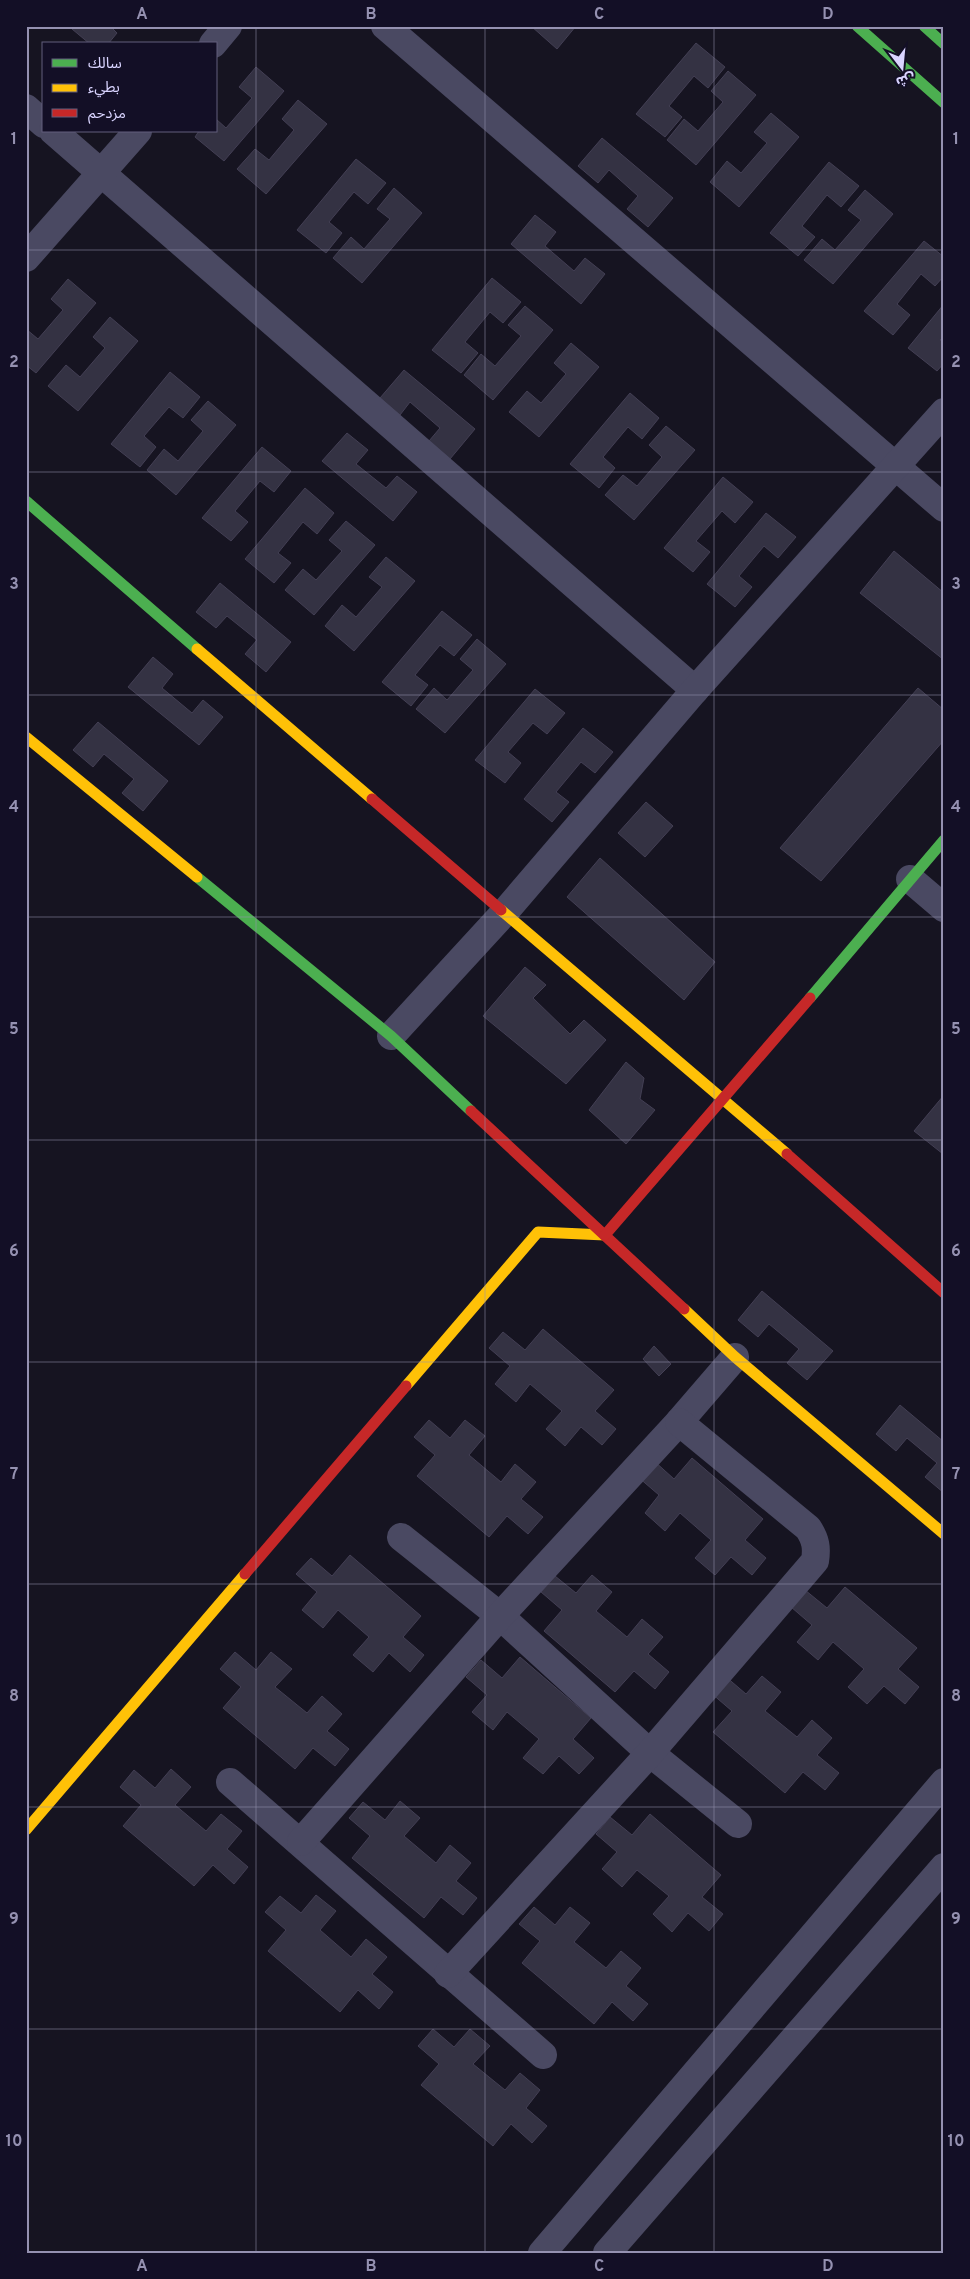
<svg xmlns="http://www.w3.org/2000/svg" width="970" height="2279" viewBox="0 0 970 2279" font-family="Overpass,'Noto Sans Arabic',sans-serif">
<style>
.building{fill:#343243;stroke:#433f54}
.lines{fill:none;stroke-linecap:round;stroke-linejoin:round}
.street{stroke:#4a4962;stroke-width:28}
.fast{stroke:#4caf50;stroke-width:11}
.slow{stroke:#ffc107;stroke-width:11}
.jam{stroke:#c62828;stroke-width:11}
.grid{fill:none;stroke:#9591b1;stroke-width:1;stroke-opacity:0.55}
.neatline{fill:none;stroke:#9591b1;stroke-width:2}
.grid-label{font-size:16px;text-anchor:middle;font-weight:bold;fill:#9591b1}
</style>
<rect width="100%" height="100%" fill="#161421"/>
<!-- building -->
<g class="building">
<path d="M74,26H110L117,33L108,44H90L72,29Z"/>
<path d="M531,26H576L557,49Z"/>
<path d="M696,43L725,67L708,88L694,76L669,106L682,117L665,137L636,114Z"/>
<path d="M256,67L284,91L224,161L195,137L199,131H216V119L226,128L252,98L239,87Z"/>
<path d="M728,71L756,95L696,165L667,140L684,119L698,131L723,102L711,91Z"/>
<path d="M298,100L327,124L266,194L237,169L255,149L269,160L294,130L282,119Z"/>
<path d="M771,113L799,137L739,207L710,182L727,161L741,173L767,143L754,132Z"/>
<path d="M602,138L673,198L648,227L627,209L638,196L609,170L598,183L578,166Z"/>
<path d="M356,159L386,183L368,204L354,192L329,222L342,233L326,253L297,230Z"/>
<path d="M829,162L859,186L841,207L827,195L802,226L815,237L798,256L770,233Z"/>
<path d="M394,188L422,213L362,283L333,258L351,237L364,249L390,219L377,209Z"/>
<path d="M865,190L893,214L833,284L804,260L822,239L835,250L861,220L848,210Z"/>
<path d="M535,215L556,232L545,246L574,271L585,258L605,274L581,304L511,244Z"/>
<path d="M924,241L944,257V276L935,286L921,274L897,304L910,315L893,335L864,311Z"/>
<path d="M492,278L521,302L503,323L490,312L465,342L478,353L461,373L432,350Z"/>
<path d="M68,279L96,303L36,373L26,365V329L38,339L63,310L51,299Z"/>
<path d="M944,304V336L940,340L944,343V363L937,371L908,348Z"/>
<path d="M525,306L553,330L493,400L464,375L481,354L495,366L521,336L508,325Z"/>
<path d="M110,317L138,341L78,411L48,386L66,365L80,377L105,348L93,337Z"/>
<path d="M571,343L599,367L539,437L509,412L527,391L541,403L566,374L554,363Z"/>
<path d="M404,370L475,429L450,459L429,441L440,428L410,402L400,415L380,398Z"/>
<path d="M170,372L200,397L183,418L169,407L144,436L156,447L140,467L111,444Z"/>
<path d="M630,393L659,418L642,439L628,427L603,457L615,468L599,488L570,464Z"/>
<path d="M208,401L236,425L176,495L147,470L164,449L178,461L203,431L191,420Z"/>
<path d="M666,426L695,450L634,520L605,495L623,475L637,486L662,457L649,445Z"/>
<path d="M347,433L368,450L356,464L386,488L397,476L417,492L393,521L322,461Z"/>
<path d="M262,447L291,471L274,492L260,481L235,511L248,522L231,541L202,518Z"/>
<path d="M723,477L753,502L735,523L722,511L696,541L710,552L693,572L664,548Z"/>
<path d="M305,488L334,513L317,534L303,522L278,553L291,563L274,583L245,559Z"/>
<path d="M766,513L796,537L778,558L764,546L739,576L752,587L735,607L707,584Z"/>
<path d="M346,521L375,545L314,615L285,590L303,569L316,580L342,551L329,540Z"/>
<path d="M894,551L944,593V660L860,593Z"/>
<path d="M386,557L415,581L354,651L325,626L342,605L356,617L382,587L369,577Z"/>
<path d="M220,583L291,642L266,672L245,654L257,640L227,616L216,628L196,612Z"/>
<path d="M442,611L472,635L454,656L440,645L415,675L428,685L411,706L382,682Z"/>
<path d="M477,639L506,664L445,733L416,709L434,688L447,700L473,670L460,659Z"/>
<path d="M153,657L173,674L162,688L192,713L203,700L223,717L199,745L128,687Z"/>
<path d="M918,688L944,710V740L821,881L780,848Z"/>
<path d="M535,689L565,713L547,734L533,723L508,752L521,763L505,783L475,760Z"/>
<path d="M98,722L168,781L143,811L122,793L134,779L104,754L93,767L73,750Z"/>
<path d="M583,728L613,752L595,773L581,762L556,792L569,802L552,822L524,799Z"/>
<path d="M646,802L673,826L645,857L618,833Z"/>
<path d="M600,858L715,962L684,1000L567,897Z"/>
<path d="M525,967L546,985L533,998L570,1034L584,1020L606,1040L566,1084L483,1016Z"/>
<path d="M626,1062L644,1078L640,1099L655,1110L626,1144L589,1110Z"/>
<path d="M944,1095V1153L943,1154L914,1131Z"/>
<path d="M762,1291L833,1351L807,1380L787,1363L799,1349L769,1324L758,1337L738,1320Z"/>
<path d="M543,1329L614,1390L595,1411L616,1429L602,1445L581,1427L565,1446L546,1429L562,1411L530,1384L516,1402L495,1384L510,1366L489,1348L503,1332L525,1350Z"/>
<path d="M654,1346L671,1364L659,1376L643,1359Z"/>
<path d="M900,1405L944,1442V1493L925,1477L937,1463L907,1438L896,1451L876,1434Z"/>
<path d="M429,1420L450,1438L465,1420L485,1436L469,1455L501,1482L515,1464L536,1482L521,1499L543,1517L528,1534L507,1516L489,1537L417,1476L435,1455L414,1437Z"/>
<path d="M692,1458L763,1519L745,1540L766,1558L752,1575L731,1557L715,1575L695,1558L711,1540L680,1513L665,1531L645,1513L659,1495L638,1477L653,1460L674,1479Z"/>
<path d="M350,1555L421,1616L403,1637L424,1655L410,1672L389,1653L373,1672L353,1655L369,1637L338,1610L323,1628L302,1610L317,1592L296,1574L311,1558L332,1576Z"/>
<path d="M592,1575L612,1592L596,1611L627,1637L642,1619L663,1637L648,1654L669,1672L655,1689L634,1671L615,1692L544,1631L562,1610L541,1592L555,1576L576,1593Z"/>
<path d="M845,1587L917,1648L898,1669L919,1687L905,1704L884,1686L867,1704L848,1687L864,1669L833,1642L818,1660L797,1642L812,1625L791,1607L805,1590L827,1608Z"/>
<path d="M235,1652L256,1670L271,1652L292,1669L275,1687L307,1713L322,1696L342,1714L327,1731L349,1749L335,1766L313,1748L295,1769L223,1708L241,1687L220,1669Z"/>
<path d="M520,1657L591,1718L573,1739L594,1758L579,1774L559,1756L543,1774L523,1758L539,1739L507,1712L493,1730L472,1712L487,1695L466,1677L481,1660L502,1678Z"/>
<path d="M725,1676L746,1694L762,1676L781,1692L765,1711L797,1737L812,1720L832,1738L817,1755L839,1773L825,1790L803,1772L785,1793L713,1732L732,1711L711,1693Z"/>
<path d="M171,1769L191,1787L175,1805L206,1831L221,1814L242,1831L227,1849L248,1867L234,1884L213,1865L194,1886L123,1826L141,1805L120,1787L134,1770L155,1788Z"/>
<path d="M400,1801L420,1818L404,1836L436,1863L450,1845L471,1863L456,1881L477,1898L463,1915L441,1897L424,1918L352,1858L370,1836L349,1818L363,1802L385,1820Z"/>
<path d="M650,1814L721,1875L702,1897L723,1914L709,1931L688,1913L672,1932L653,1914L669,1896L637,1870L622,1887L602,1869L617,1852L596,1834L610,1817L632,1835Z"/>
<path d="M316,1895L336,1911L320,1930L351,1957L366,1939L387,1957L372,1974L393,1992L379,2009L358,1990L340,2012L268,1951L286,1930L265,1912L280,1896L301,1913Z"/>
<path d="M534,1907L555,1925L570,1907L590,1923L574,1942L606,1968L621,1951L641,1968L626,1986L648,2004L633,2021L612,2002L594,2024L522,1963L540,1941L519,1924Z"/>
<path d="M433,2029L454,2047L470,2029L490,2046L473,2064L505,2090L520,2073L540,2090L526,2108L547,2126L532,2143L511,2124L493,2146L421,2085L439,2064L418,2046Z"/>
</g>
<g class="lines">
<!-- street -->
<g class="street">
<path d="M385,26L944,508"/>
<path d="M213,44L228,26"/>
<path d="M26,108L44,124"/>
<path d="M53,131L695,690"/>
<path d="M26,258L138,131"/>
<path d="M910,879L944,908"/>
<path d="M391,1036L504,913L695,690L944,412"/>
<path d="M401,1537L500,1616L650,1753L738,1824"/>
<path d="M230,1782L543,2055"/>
<path d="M301,1842L500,1616L679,1422L735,1357"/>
<path d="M448,1974L650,1753L815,1561C817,1548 816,1540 808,1528L679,1422"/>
<path d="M542,2253L944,1782"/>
<path d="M607,2253L944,1867"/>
</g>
<!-- fast -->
<g class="fast">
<path d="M857,26L944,103"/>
<path d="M924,26L944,44"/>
<path d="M26,501L197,649"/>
<path d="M197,877L391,1036L471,1111"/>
<path d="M810,998L944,840"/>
</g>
<!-- slow -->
<g class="slow">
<path d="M197,649L372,799"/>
<path d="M26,737L197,877"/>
<path d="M501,910L787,1154"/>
<path d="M684,1309L735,1357L944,1534"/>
<path d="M406,1386L538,1232L605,1235"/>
<path d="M26,1830L245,1574"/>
</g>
<!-- jam -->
<g class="jam">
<path d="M372,799L501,910"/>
<path d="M471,1111L684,1309"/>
<path d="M787,1154L944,1293"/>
<path d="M605,1235L810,998"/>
<path d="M245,1574L406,1386"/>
</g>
</g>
<!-- grid -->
<path class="grid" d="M256,26V2253M485,26V2253M714,26V2253M26,250H944M26,472H944M26,695H944M26,917H944M26,1140H944M26,1362H944M26,1584H944M26,1807H944M26,2029H944"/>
<!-- border -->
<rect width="970" height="2279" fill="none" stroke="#130f26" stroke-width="55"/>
<!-- legend -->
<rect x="42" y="42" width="175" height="90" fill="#130f26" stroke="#625e7d"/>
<rect x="52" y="59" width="25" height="8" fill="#4caf50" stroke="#625e7d"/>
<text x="88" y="68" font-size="15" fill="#d9d4ff">سالك</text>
<rect x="52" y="84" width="25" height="8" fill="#ffc107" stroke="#625e7d"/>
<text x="88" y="92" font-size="15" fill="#d9d4ff">بطيء</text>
<rect x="52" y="109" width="25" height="8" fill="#c62828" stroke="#625e7d"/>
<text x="88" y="118" font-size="15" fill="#d9d4ff">مزدحم</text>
<!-- north arrow -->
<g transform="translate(902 68) rotate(164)" stroke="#130f26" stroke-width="4" paint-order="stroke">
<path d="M0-4L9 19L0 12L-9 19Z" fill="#d9d4ff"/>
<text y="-8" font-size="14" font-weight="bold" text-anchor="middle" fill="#d9d4ff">ش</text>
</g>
<rect x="28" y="28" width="914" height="2224" class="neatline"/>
<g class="grid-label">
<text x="142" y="19">A</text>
<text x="371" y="19">B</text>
<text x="599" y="19">C</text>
<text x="828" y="19">D</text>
<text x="14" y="144">1</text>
<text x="956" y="144">1</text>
<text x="14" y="367">2</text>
<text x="956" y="367">2</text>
<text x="14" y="589">3</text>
<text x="956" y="589">3</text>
<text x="14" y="812">4</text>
<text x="956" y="812">4</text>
<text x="14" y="1034">5</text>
<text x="956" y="1034">5</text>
<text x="14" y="1256">6</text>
<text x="956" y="1256">6</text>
<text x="14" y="1479">7</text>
<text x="956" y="1479">7</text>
<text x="14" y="1701">8</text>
<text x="956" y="1701">8</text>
<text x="14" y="1924">9</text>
<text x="956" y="1924">9</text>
<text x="14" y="2146">10</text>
<text x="956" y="2146">10</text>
<text x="142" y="2271">A</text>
<text x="371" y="2271">B</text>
<text x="599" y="2271">C</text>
<text x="828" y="2271">D</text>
</g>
</svg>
